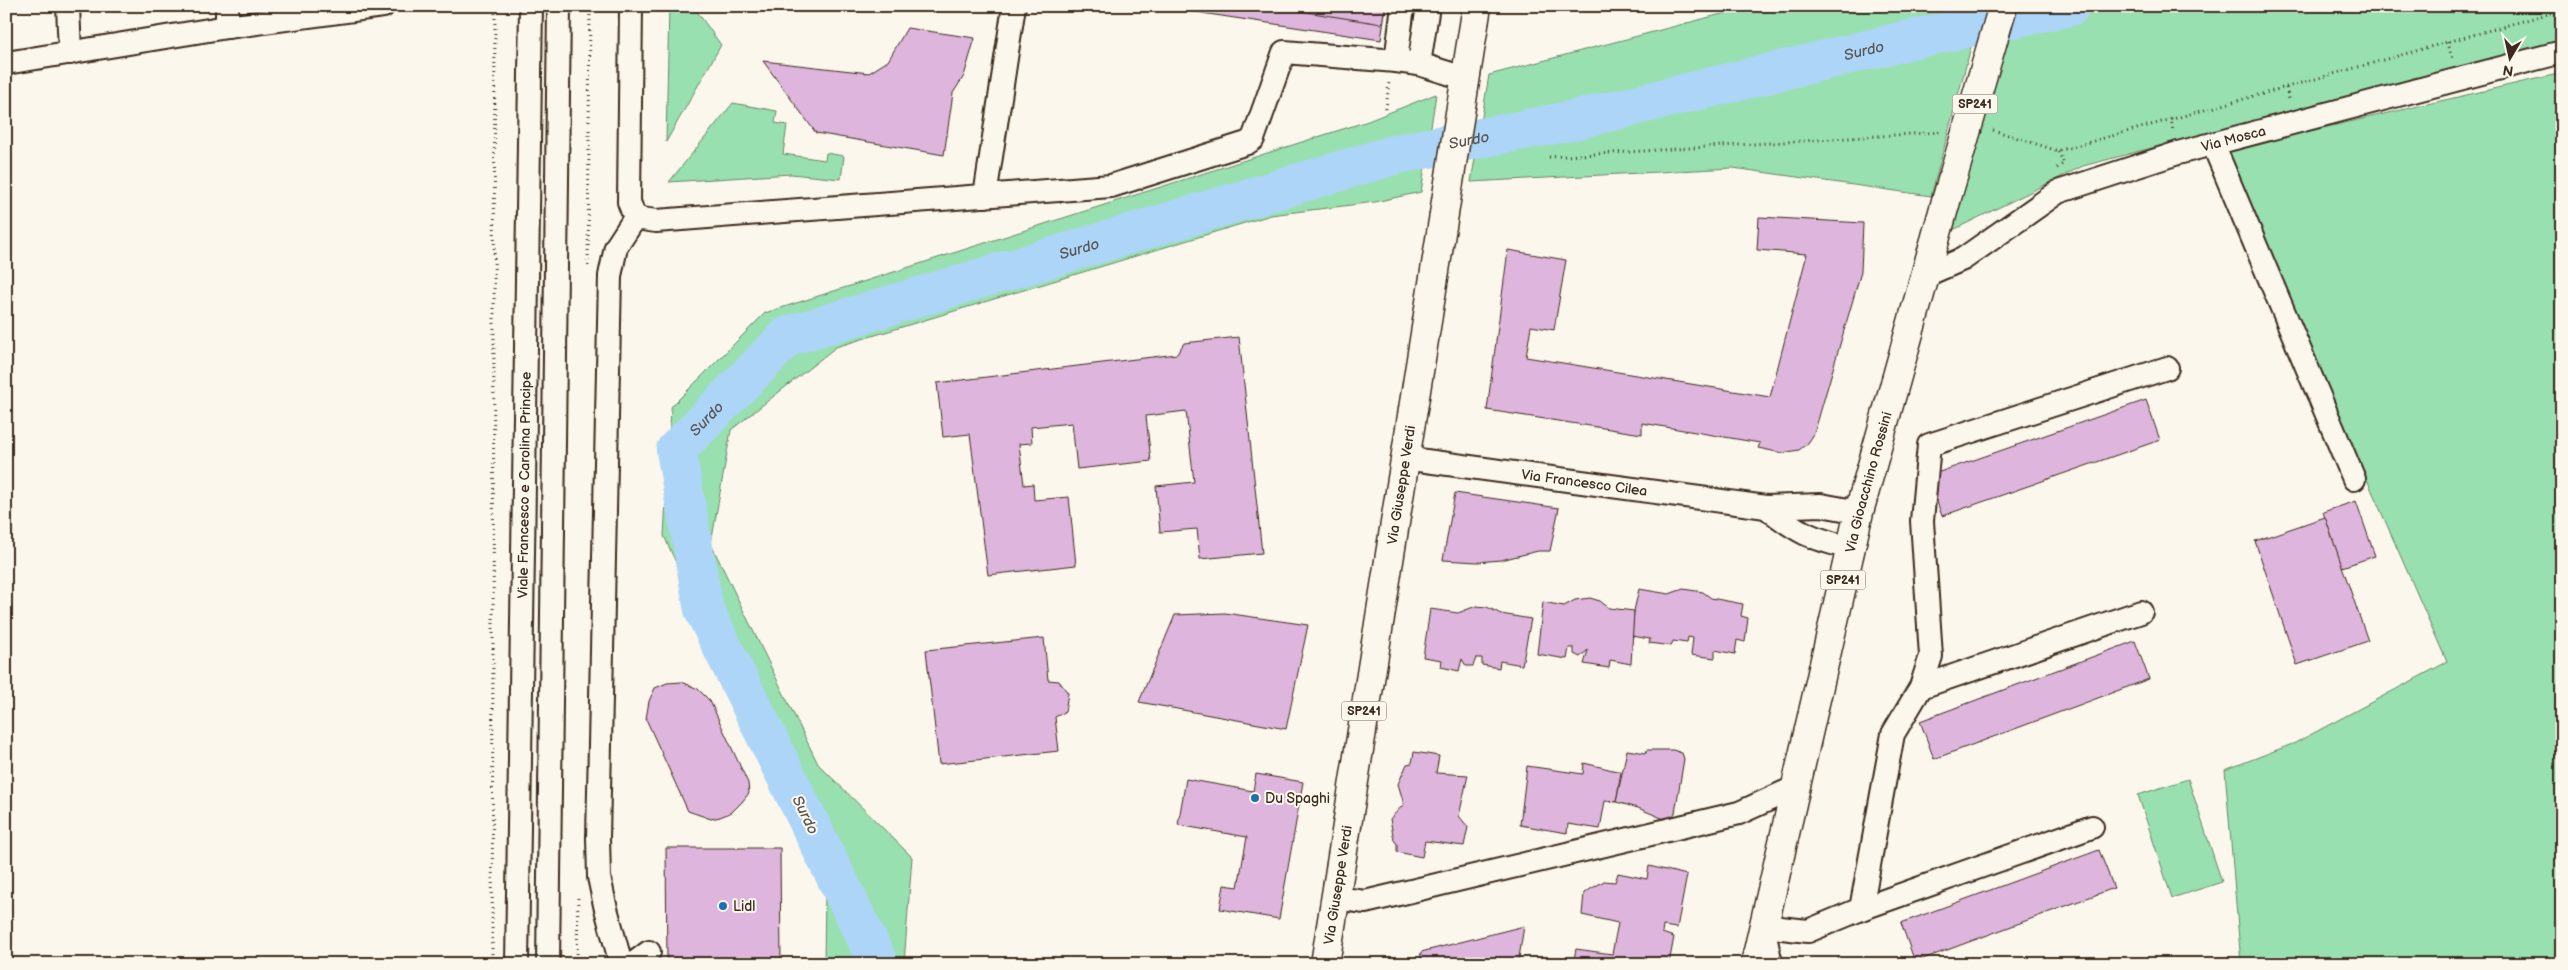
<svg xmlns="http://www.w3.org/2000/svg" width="2568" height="970" viewBox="0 0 2568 970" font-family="'Balsamiq Sans',sans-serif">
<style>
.green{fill:#98e0af;stroke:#6a8566}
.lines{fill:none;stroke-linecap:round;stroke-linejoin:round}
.river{stroke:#add5f7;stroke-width:40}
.building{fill:#deb5dc;stroke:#3b2a1e}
.minor-casing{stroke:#3b2a1e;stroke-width:26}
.major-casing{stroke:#3b2a1e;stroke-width:31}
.path{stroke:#3b2a1e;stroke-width:3;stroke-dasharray:1 4;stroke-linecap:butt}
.minor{stroke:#fbf7ec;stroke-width:22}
.major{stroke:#fbf7ec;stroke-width:28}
.major-bridge-casing{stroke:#3b2a1e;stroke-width:31;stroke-linecap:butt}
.major-bridge{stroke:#fbf7ec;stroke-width:28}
.poi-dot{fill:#1f6fb2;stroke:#fbf7ec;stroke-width:2}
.labels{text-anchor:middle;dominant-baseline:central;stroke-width:4;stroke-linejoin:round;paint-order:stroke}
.shield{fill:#fbf7ec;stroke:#75685c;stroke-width:1}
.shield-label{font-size:12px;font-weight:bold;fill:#3b2a1e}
.street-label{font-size:14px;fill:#3b2a1e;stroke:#fbf7ec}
.poi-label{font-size:14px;fill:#3b2a1e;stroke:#fbf7ec;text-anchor:start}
.water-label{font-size:15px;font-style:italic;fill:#585554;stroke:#fbf7ec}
</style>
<rect width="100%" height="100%" fill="#fbf7ec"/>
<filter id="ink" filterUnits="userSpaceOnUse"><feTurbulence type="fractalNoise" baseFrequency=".02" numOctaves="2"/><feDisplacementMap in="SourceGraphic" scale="10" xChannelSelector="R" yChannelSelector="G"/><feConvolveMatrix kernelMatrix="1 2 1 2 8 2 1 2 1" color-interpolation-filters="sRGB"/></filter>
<g filter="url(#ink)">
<!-- green -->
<g class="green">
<path d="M669,6H693L721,45L666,142Z"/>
<path d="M1752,6H1982L1931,196L1733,168L1471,182L1489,75Z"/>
<path d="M2017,6H2562V40L2083,166L1947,233Z"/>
<path d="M2562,73V964H2241L2225,770L2295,743L2447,662L2223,151Z"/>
<path d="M1436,94L1421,192L1375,202L1271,215L836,347L731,430L711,544L818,764L912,857L904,964H824L825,891L664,536L671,407L765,313L1368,121Z"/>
<path d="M733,103L777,111L775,123L787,125L783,154L825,160L826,153L844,156L841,179L791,174L669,182Z"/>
<path d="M2188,779L2222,882L2172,898L2138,795Z"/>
</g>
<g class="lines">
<!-- river -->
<path class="river" id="s1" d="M879,964L704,610L676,450L788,336L1397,154L1570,121L1909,40L2070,6"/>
</g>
<!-- building -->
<g class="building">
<path d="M1155,6H1386L1381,40Z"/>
<path d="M1268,6H1385L1382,24Z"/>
<path d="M907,28L975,38L964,76L953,93L944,155L816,133L763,61L869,73L888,61Z"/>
<path d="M1759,217L1863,223L1861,272L1814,434L1808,443L1799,450L1782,453L1758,448L1760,443L1642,423V434L1487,410L1508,250L1566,260L1554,330L1531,326L1526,357L1770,397L1807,254L1757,250Z"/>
<path d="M1239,337L1262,553L1200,559L1197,529L1160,532L1156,486L1194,482L1186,411L1146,416L1151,461L1077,469L1072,423L1031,427L1032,443L1019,444L1024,485L1033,484L1034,500L1069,497L1076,565L988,575L970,434L943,437L937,383L1177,354L1184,343Z"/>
<path d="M2146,400L2160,440L1942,516L1928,476Z"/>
<path d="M1455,493L1559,508L1550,551H1538L1501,560L1477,562L1443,560Z"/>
<path d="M2356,501L2375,556L2342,567L2323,512Z"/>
<path d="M2325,517L2368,641L2297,665L2255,541Z"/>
<path d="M1639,589L1669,594L1683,589L1703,592L1711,598L1743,604L1741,616L1748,618L1745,642L1737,640L1735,654L1715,650V658L1691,655L1693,638L1688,637L1687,643L1673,641L1671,646L1649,643L1650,639L1632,636L1634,611Z"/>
<path d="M1590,598L1600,601L1609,608L1634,611L1631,664L1610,660L1609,668L1584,664L1588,650L1580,657L1574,654V648H1569L1567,659L1537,654L1543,602L1564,606L1575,600Z"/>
<path d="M1476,606L1487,607L1501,614L1531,619L1522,665L1500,661L1499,668L1482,665V658H1476L1473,666H1466L1462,659L1459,671L1441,667L1442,660L1423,657L1430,609L1458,613Z"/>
<path d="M1225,613L1308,625L1286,729L1139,702L1175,615Z"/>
<path d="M1044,638L1048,680L1059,681L1068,693L1065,712L1055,717L1059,751L939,764L926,650Z"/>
<path d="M2135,641L2149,679L1934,759L1920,721Z"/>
<path d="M682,682L698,689L710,701L748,783L749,793L742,802L732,812L720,817L711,819L688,811L646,719L649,701L655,688L667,683Z"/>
<path d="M1627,750L1646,753L1647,750H1673L1682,753L1684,759L1675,813L1671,818L1664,819L1638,808L1616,802Z"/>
<path d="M1414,752L1439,756L1436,773L1468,775L1459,816L1468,827L1464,846L1425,841L1422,857L1397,852V844L1394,840L1390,819L1404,804L1398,784L1407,764L1412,763Z"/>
<path d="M1584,763L1621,772L1616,802L1605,801L1600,829L1568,824L1567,833L1520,825L1527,766L1583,774Z"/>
<path d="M1256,774L1303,782L1279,919L1220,909L1224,885L1238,887L1247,837L1178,825L1186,779L1253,791Z"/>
<path d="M666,848H780L781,964H667Z"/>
<path d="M2099,850L2114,888L1915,962L1901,923Z"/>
<path d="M1649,866L1687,875L1677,928L1663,926L1662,933L1674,937L1669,964H1573L1576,949L1612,954L1618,923L1582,915L1584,893L1604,881L1615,882L1618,873L1647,879Z"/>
<path d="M1524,926L1518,964H1420L1421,952Z"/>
</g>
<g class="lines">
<!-- minor casing -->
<g class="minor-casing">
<g id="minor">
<path d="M68,6L70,53"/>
<path d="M227,6V27"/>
<path d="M631,6L629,202L635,218L656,221L1111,186L1247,143L1253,139L1284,52L1396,61L1403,6"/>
<path d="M1396,61L1419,64L1464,78"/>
<path d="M6,63L227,27L383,6"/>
<path d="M1419,64L1428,6"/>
<path d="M2213,144L2354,479"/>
<path d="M985,196L1014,6"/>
<path id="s2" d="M1926,275L1963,259L2058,192L2178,153L2562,52"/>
<path id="s3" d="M1404,458L1766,507L1821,505L1859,512"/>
<path d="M1766,507C1798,533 1811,538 1850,548"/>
<path d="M1921,687L2141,612"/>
<path d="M1336,898L1365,902L1739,813L1794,788"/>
<path d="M1861,909L2092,827"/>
<path id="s4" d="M517,964L531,6"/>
<path d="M548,964L559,6"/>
<path d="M621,964L605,905L599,877L598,838L610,276L616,247L635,218"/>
<path d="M633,964L649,952"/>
<path d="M1771,964L1763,926L1808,931L1861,909L1893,734L1921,687L1931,656L1922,521L1929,445L2167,368"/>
</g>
</g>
<!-- major casing -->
<g class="major-casing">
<g id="major">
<path id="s5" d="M1325,964L1477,6"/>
<path id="s6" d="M1755,964L1859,512L1946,201"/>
</g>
</g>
<!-- path -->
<g class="path">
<path d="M2556,11L2560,30"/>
<path d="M2448,42L2452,59"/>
<path d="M2286,88L2290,102"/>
<path d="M1386,109L1389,82"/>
<path d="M2171,118L2173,132"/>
<path d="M1993,130L2058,151L2562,10"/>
<path d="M1549,157L1942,132"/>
<path d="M2057,168L2064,163L2058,151"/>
<path d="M588,266L590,6"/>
<path d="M492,964L495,6"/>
<path d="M577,964L578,894"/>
</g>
<!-- minor -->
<use href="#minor" class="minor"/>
<!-- major -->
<use href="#major" class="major"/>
<!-- major-bridge casing -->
<g class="major-bridge-casing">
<path id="major-bridge" d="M1946,201L2003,6"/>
</g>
<!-- major-bridge -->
<use href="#major-bridge" class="major-bridge"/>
</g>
</g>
<!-- markers -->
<g class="poi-dot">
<circle cx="1255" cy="798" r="5"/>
<circle cx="723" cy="906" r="5"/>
</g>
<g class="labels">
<!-- shield labels -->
<g class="shield">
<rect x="1952.5" y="94.5" width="45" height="19" rx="4"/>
<rect x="1820.5" y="570.5" width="45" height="19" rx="4"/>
<rect x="1341.5" y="701.5" width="45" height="19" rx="4"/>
</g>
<g class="shield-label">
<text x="1975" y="104">SP241</text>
<text x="1843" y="580">SP241</text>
<text x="1364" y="711">SP241</text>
</g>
<!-- street labels -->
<g class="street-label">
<text stroke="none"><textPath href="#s2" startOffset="340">Via Mosca</textPath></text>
<text stroke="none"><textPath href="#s6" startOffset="495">Via Gioacchino Rossini</textPath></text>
<text stroke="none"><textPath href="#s3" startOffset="182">Via Francesco Cilea</textPath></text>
<text stroke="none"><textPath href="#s4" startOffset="479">Viale Francesco e Carolina Principe</textPath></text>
<text stroke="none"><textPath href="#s5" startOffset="485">Via Giuseppe Verdi</textPath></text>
<text stroke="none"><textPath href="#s5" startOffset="80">Via Giuseppe Verdi</textPath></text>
</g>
<!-- poi labels -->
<g class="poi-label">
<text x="1265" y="798">Du Spaghi</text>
<text x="733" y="906">Lidl</text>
</g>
<!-- water labels -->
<g class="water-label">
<text stroke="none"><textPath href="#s1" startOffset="1831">Surdo</textPath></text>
<text stroke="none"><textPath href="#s1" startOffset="1426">Surdo</textPath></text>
<text stroke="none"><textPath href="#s1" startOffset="1021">Surdo</textPath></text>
<text stroke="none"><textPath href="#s1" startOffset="601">Surdo</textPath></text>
<text transform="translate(805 815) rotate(64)">Surdo</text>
</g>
</g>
<!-- margin -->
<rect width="2568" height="970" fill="none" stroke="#fbf7ec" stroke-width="25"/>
<rect x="12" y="12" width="2543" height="945" fill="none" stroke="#3b2a1e" stroke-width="2" filter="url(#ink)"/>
<!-- north arrow -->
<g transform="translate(2510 58) rotate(189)" stroke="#fbf7ec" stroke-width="4" paint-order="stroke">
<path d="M0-4L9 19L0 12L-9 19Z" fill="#3b2a1e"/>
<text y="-8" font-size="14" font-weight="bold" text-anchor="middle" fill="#3b2a1e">N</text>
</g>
</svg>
